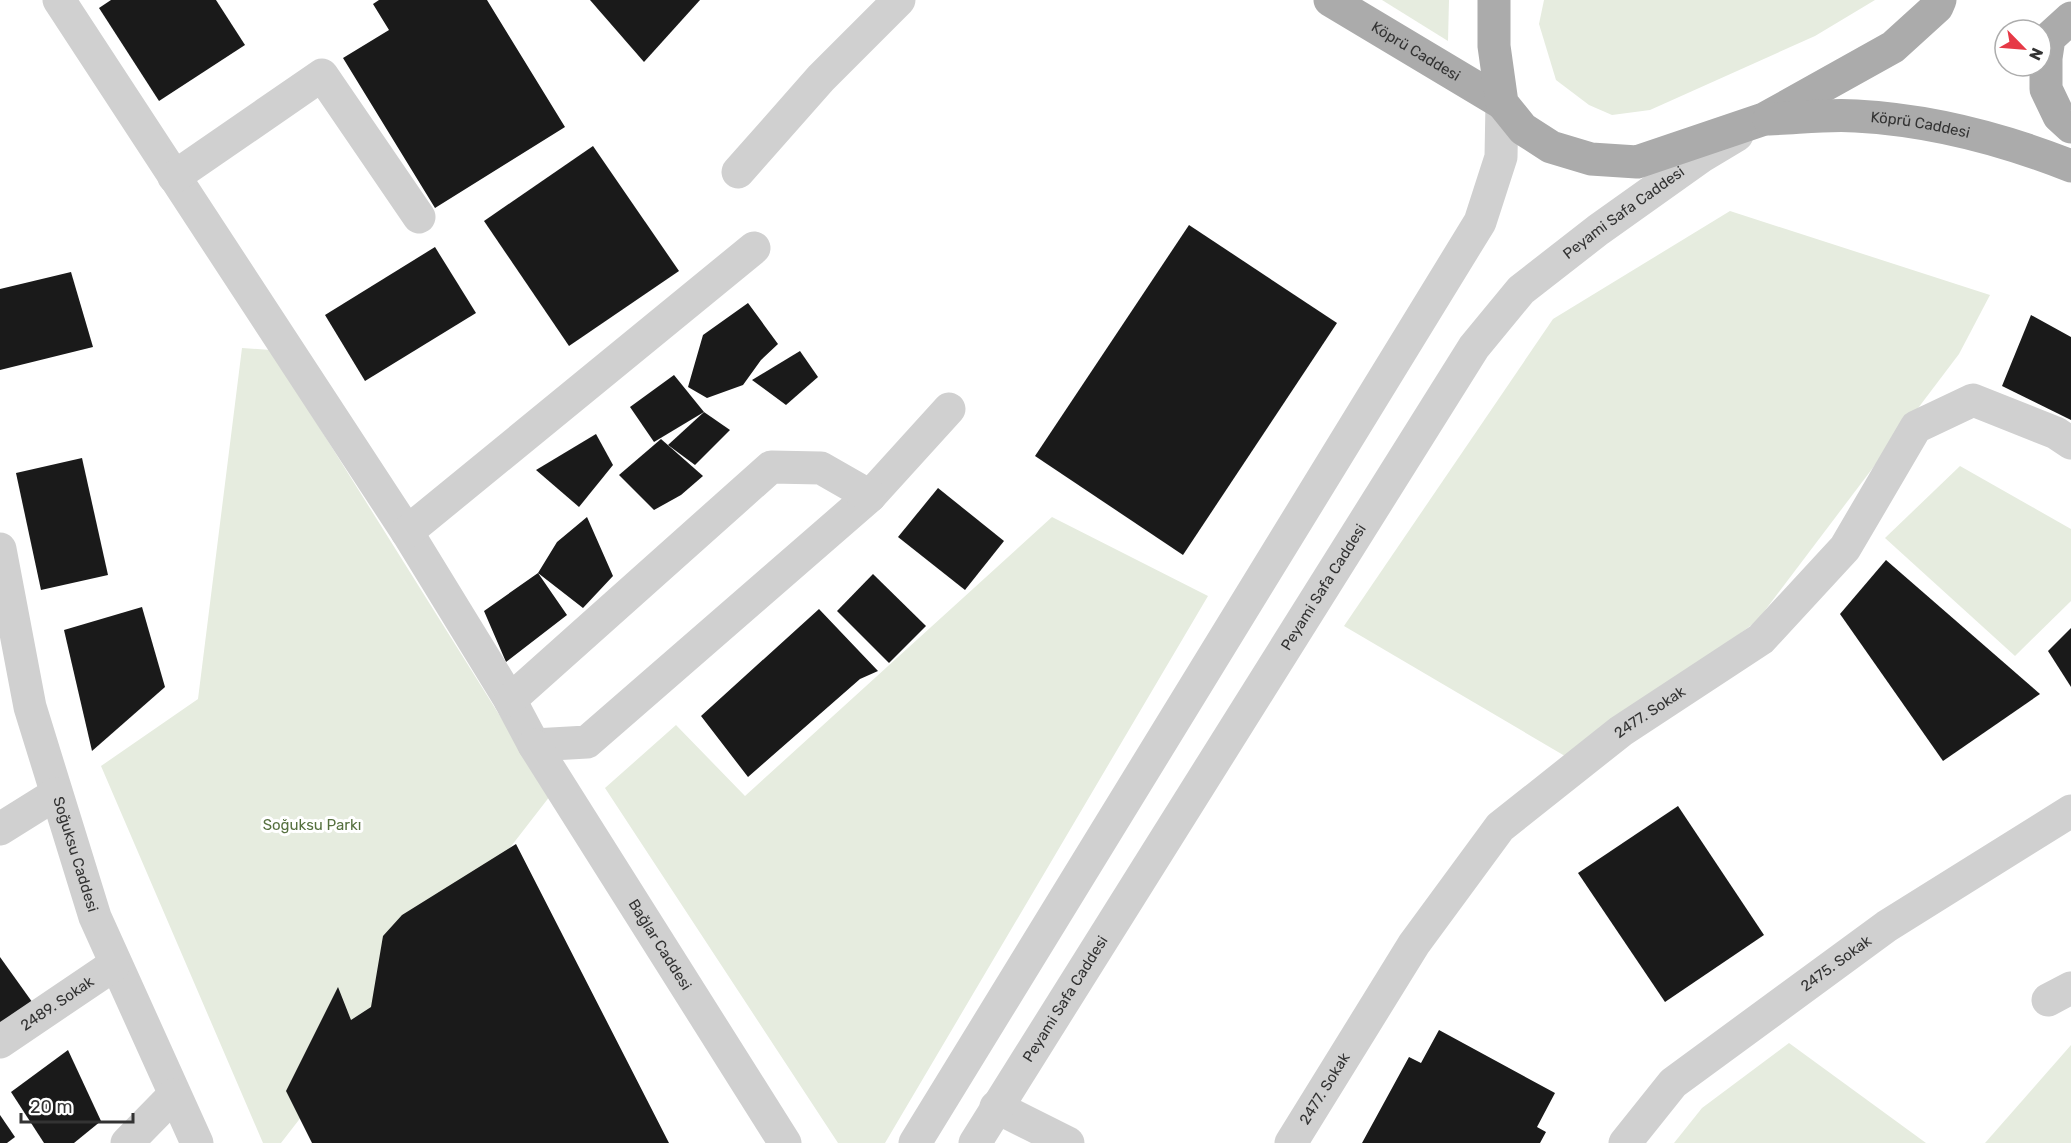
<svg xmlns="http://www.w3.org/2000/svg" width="2071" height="1143" viewBox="0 0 2071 1143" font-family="Rubik,sans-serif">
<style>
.green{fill:#e6ecdf}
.building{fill:#1a1a1a}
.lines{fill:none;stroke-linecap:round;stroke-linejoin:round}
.minor{stroke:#d0d0d0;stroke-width:33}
.major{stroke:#ababab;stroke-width:33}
.labels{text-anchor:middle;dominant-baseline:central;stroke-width:6;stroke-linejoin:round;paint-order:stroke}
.street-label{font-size:15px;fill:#333;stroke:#fff}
.park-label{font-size:15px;fill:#56703f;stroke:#fff}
</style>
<rect width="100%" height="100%" fill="#fff"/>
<!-- green -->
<g class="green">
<path d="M1382,0H1449L1448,41Z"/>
<path d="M1544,0H1875L1815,36L1650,110L1612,115L1589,105L1556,80L1539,24Z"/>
<path d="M1730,211L1990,295L1959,354L1757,621L1570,759L1344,626L1553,319Z"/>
<path d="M242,348L271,350L550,796L281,1143H263L101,766L198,699Z"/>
<path d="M1960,466L2071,529V601L2015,656L1885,538Z"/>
<path d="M1052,517L1208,596L885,1143H838L605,788L676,725L745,796Z"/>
<path d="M1789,1043L1926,1143H1674L1702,1108Z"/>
<path d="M2071,1045V1143H1985Z"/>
</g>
<!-- building -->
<g class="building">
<path d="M111,0H216L245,45L159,101L99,8Z"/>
<path d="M379,0H487L565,127L435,208L343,58L389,30L373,4Z"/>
<path d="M590,0H700L644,62Z"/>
<path d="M593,146L679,271L569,346L484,221Z"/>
<path d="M1189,225L1337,323L1183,555L1035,456Z"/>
<path d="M435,247L476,313L365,381L325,315Z"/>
<path d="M71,272L93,347L0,370V289Z"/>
<path d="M748,303L778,344L761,360L743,385L707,398L688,387L703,335Z"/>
<path d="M2031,315L2071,337V420L2002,386Z"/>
<path d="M800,351L818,377L786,405L752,380Z"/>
<path d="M674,375L704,412L654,442L630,407Z"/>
<path d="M704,412L730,430L695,465L668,445Z"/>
<path d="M596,434L613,465L579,507L536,470Z"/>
<path d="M661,439L703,476L681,495L654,510L619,475Z"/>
<path d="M82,458L108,575L41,590L16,473Z"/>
<path d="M938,488L1004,541L965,590L898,537Z"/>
<path d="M587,517L613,576L583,608L538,573L567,615L506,662L484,611L538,573L557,542Z"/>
<path d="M1886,560L2040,694L1943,761L1840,614Z"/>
<path d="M873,574L926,626L889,663L837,611Z"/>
<path d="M142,607L165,687L92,751L64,630Z"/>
<path d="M819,609L878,671L860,679L748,777L701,716Z"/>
<path d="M2071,628V687L2048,651Z"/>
<path d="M1678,806L1764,935L1665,1002L1578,873Z"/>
<path d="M516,844L669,1143H312L286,1091L338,987L351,1020L371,1007L383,936L402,915Z"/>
<path d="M0,957L35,1006L0,1030Z"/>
<path d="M1439,1030L1555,1093L1537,1127L1546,1132L1540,1143H1362L1409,1057L1421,1063Z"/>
<path d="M68,1050L101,1121L74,1143H44L11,1092Z"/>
<path d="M0,1115L15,1137L7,1143H0Z"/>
</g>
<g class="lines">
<!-- minor -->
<g class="minor">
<path d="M59,0L407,532L510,700L534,745L587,742L870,496L949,409"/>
<path d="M738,172L821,78L899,0"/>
<path d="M174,177L322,75L419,217"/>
<path d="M407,532L754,248"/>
<path id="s1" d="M0,549L30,707L95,917L197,1143"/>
<path d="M510,700L771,467L821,468L870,496"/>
<path id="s2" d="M534,745L785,1143"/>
<path d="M0,829L56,794"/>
<path d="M2048,1000L2071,988"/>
<path id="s3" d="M0,1042L114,965"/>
<path d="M996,1107L1068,1143"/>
<path d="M127,1143L174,1095"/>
<path d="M915,1143L1480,222L1501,157L1502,103"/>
<path id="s4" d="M975,1143L1474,347L1521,290L1598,230L1702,156L1737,135"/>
<path id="s5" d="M1291,1143L1414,944L1500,827L1621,731L1761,639L1845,548L1916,427L1973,400L2056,433L2071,443"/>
<path id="s6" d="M1625,1143L1673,1083L1887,926L2071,811"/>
</g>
<!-- major -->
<g class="major">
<path id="s7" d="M1330,0L1502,103"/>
<path d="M1494,0V46L1502,103L1523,129L1551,147L1591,159L1637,162L1764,119L1893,47L1937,7L1940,0"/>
<path d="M2071,18L2049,38L2046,58V89L2059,116L2071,127"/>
<path id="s8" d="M1769,119C1798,118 1828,114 1856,116C1930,120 2003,139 2071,166"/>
</g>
</g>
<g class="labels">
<!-- street labels -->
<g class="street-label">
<text stroke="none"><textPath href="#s7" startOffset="100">Köprü Caddesi</textPath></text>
<text stroke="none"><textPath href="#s8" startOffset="152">Köprü Caddesi</textPath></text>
<text stroke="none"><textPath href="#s4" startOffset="1142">Peyami Safa Caddesi</textPath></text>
<text stroke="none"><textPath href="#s4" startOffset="656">Peyami Safa Caddesi</textPath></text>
<text stroke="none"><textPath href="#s5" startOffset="568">2477. Sokak</textPath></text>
<text stroke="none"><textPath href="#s1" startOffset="315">Soğuksu Caddesi</textPath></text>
<text stroke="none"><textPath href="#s2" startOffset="236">Bağlar Caddesi</textPath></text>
<text stroke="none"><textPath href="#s6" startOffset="279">2475. Sokak</textPath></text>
<text stroke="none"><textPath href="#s4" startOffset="170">Peyami Safa Caddesi</textPath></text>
<text stroke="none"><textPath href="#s3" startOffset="69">2489. Sokak</textPath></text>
<text stroke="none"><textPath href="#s5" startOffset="64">2477. Sokak</textPath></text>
</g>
<!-- park labels -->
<g class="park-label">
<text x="312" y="825">Soğuksu Parkı</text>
</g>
</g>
<!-- north arrow -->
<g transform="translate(2023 48) rotate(115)"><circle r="28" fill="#ffffff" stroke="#adadad" stroke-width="1.5"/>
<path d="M0-4.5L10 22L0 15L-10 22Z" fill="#e63946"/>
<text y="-9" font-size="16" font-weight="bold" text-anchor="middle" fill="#333333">N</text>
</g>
<!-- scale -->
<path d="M21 1113v9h112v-9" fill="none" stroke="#333333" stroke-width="3"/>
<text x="30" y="1113" font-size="18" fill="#333333" stroke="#ffffff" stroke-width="4.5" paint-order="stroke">20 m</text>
</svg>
